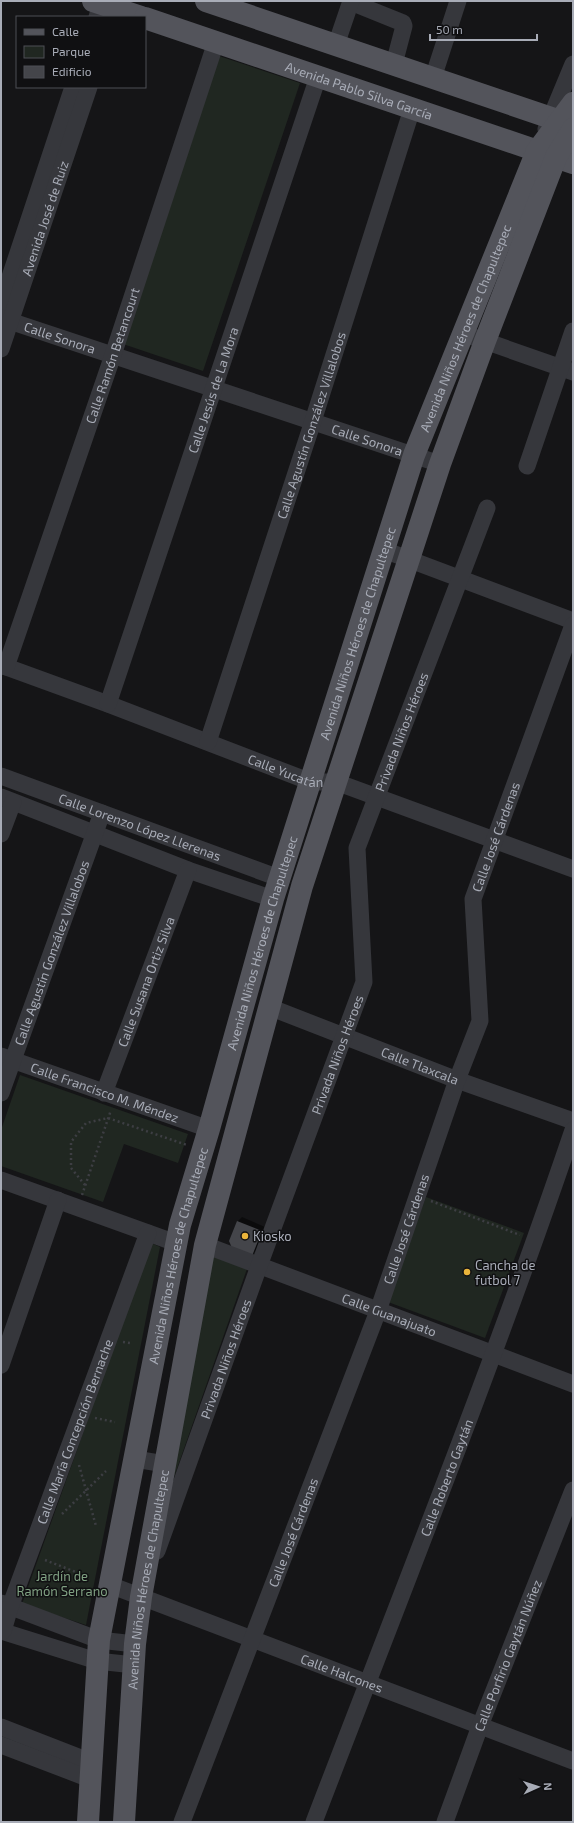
<svg xmlns="http://www.w3.org/2000/svg" width="574" height="1823" viewBox="0 0 574 1823" font-family="'Exo 2',sans-serif">
<style>
.green{fill:#202721}
.shadow{fill:#0007}
.building{fill:#44454a}
.lines{fill:none;stroke-linecap:round;stroke-linejoin:round}
.path{stroke:#3d3e43;stroke-width:2.5;stroke-dasharray:2 3;stroke-linecap:butt}
.minor{stroke:#36373c;stroke-width:17}
.major{stroke:#53545b;stroke-width:22}
.poi-dot{fill:#eab43b;stroke:#101012;stroke-width:1.5}
.labels{text-anchor:middle;dominant-baseline:central;stroke-width:3;stroke-linejoin:round;paint-order:stroke}
.street-label{font-size:13px;fill:#a8acb7;stroke:#101012}
.poi-label{font-size:13px;fill:#a8acb7;stroke:#101012;text-anchor:start}
.park-label{font-size:13px;fill:#80a183;stroke:#101012}
</style>
<rect width="100%" height="100%" fill="#151517"/>
<!-- green -->
<g class="green">
<path d="M219,56L300,83L203,371L123,344Z"/>
<path d="M20,1075L188,1134L178,1163L124,1144L103,1202L1,1166V1130Z"/>
<path d="M426,1197L524,1233L485,1338L388,1302Z"/>
<path d="M151,1243L160,1247L86,1625L22,1604Z"/>
<path d="M211,1252L248,1266L166,1500Z"/>
</g>
<!-- shadow -->
<path class="shadow" d="M242,1217L265,1227L256,1250L252,1255L238,1221Z"/>
<!-- building -->
<path class="building" d="M237,1221L262,1231L252,1256L232,1248L229,1241Z"/>
<g class="lines">
<!-- path -->
<g class="path">
<path d="M85,1185L71,1168V1142L86,1123L108,1118L187,1145"/>
<path d="M82,1195L111,1110"/>
<path d="M431,1201L520,1235"/>
<path d="M123,1342L130,1343"/>
<path d="M95,1418L115,1422"/>
<path d="M79,1465L96,1526"/>
<path d="M62,1514L106,1471"/>
<path d="M45,1560L86,1576"/>
</g>
<!-- minor -->
<g class="minor">
<path d="M351,2L403,23L404,26L394,64"/>
<path d="M97,17L102,1"/>
<path d="M336,45L351,1"/>
<path d="M433,78L458,1"/>
<path d="M546,129L573,64"/>
<path d="M1,304L73,87"/>
<path id="s1" d="M1,318L440,464"/>
<path d="M462,333L573,372"/>
<path id="s2" d="M1,349L89,87"/>
<path d="M527,466L573,331"/>
<path d="M384,550L573,621"/>
<path id="s3" d="M1,665L108,704L311,782H336L573,869"/>
<path id="s4" d="M6,667L113,355L216,42"/>
<path id="s5" d="M108,704L318,77"/>
<path id="s6" d="M208,742L313,421L412,109"/>
<path id="s7" d="M1,776L279,878"/>
<path d="M1,797L188,870L273,899"/>
<path d="M1,834L13,802"/>
<path id="s8" d="M269,1007L457,1080L573,1121"/>
<path id="s9" d="M1,1056L209,1129"/>
<path id="s10" d="M1,1093L102,813"/>
<path id="s11" d="M104,1093L188,870"/>
<path d="M1,1180L176,1243"/>
<path id="s12" d="M205,1245L573,1384"/>
<path d="M1,1365L58,1200"/>
<path d="M135,1459L165,1464"/>
<path id="s13" d="M157,1551L259,1266L364,982L357,848L487,508"/>
<path id="s14" d="M110,1585L573,1761"/>
<path d="M1,1603L99,1640L135,1644"/>
<path d="M1,1631L97,1661L134,1665"/>
<path id="s15" d="M3,1631L10,1607L148,1233"/>
<path d="M1,1727L91,1762"/>
<path d="M1,1745L90,1779"/>
<path id="s16" d="M182,1822L378,1311L457,1080L480,1021L473,899L573,625"/>
<path id="s17" d="M314,1822C402,1592 494,1363 573,1130"/>
<path id="s18" d="M445,1822L480,1726L573,1490"/>
</g>
<!-- major -->
<g class="major">
<path d="M93,1L141,17"/>
<path d="M206,1L572,125"/>
<path id="s19" d="M145,18L573,163"/>
<path id="s20" d="M88,1822L99,1640L180,1225L209,1129L273,899L414,455L537,151L573,103"/>
<path id="s21" d="M124,1822L135,1644L141,1597L205,1245L302,886L440,464L485,341L556,157L573,129"/>
</g>
</g>
<!-- markers -->
<g class="poi-dot">
<circle cx="245" cy="1236" r="4"/>
<circle cx="467" cy="1272" r="4"/>
</g>
<g class="labels">
<!-- street labels -->
<g class="street-label">
<text stroke="none"><textPath href="#s19" startOffset="226">Avenida Pablo Silva García</textPath></text>
<text stroke="none"><textPath href="#s2" startOffset="138">Avenida José de Ruiz</textPath></text>
<text stroke="none"><textPath href="#s20" startOffset="1547">Avenida Niños Héroes de Chapultepec</textPath></text>
<text stroke="none"><textPath href="#s1" startOffset="62">Calle Sonora</textPath></text>
<text stroke="none"><textPath href="#s4" startOffset="329">Calle Ramón Betancourt</textPath></text>
<text stroke="none"><textPath href="#s5" startOffset="331">Calle Jesús de La Mora</textPath></text>
<text stroke="none"><textPath href="#s6" startOffset="333">Calle Agustín González Villalobos</textPath></text>
<text stroke="none"><textPath href="#s1" startOffset="386">Calle Sonora</textPath></text>
<text stroke="none"><textPath href="#s20" startOffset="1223">Avenida Niños Héroes de Chapultepec</textPath></text>
<text stroke="none"><textPath href="#s13" startOffset="864">Privada Niños Héroes</textPath></text>
<text stroke="none"><textPath href="#s3" startOffset="304">Calle Yucatán</textPath></text>
<text stroke="none"><textPath href="#s7" startOffset="148">Calle Lorenzo López Llerenas</textPath></text>
<text stroke="none"><textPath href="#s16" startOffset="1043">Calle José Cárdenas</textPath></text>
<text stroke="none"><textPath href="#s20" startOffset="899">Avenida Niños Héroes de Chapultepec</textPath></text>
<text stroke="none"><textPath href="#s10" startOffset="149">Calle Agustín González Villalobos</textPath></text>
<text stroke="none"><textPath href="#s11" startOffset="119">Calle Susana Ortiz Silva</textPath></text>
<text stroke="none"><textPath href="#s13" startOffset="528">Privada Niños Héroes</textPath></text>
<text stroke="none"><textPath href="#s8" startOffset="162">Calle Tlaxcala</textPath></text>
<text stroke="none"><textPath href="#s9" startOffset="110">Calle Francisco M. Méndez</textPath></text>
<text stroke="none"><textPath href="#s16" startOffset="634">Calle José Cárdenas</textPath></text>
<text stroke="none"><textPath href="#s20" startOffset="575">Avenida Niños Héroes de Chapultepec</textPath></text>
<text stroke="none"><textPath href="#s12" startOffset="197">Calle Guanajuato</textPath></text>
<text stroke="none"><textPath href="#s13" startOffset="204">Privada Niños Héroes</textPath></text>
<text stroke="none"><textPath href="#s15" startOffset="212">Calle María Concepción Bernache</textPath></text>
<text stroke="none"><textPath href="#s17" startOffset="369">Calle Roberto Gaytán</textPath></text>
<text stroke="none"><textPath href="#s16" startOffset="310">Calle José Cárdenas</textPath></text>
<text stroke="none"><textPath href="#s21" startOffset="244">Avenida Niños Héroes de Chapultepec</textPath></text>
<text stroke="none"><textPath href="#s18" startOffset="178">Calle Porfirio Gaytán Núñez</textPath></text>
<text stroke="none"><textPath href="#s14" startOffset="248">Calle Halcones</textPath></text>
</g>
<!-- poi labels -->
<g class="poi-label">
<text x="253" y="1236">Kiosko</text>
<text x="475" y="1265">Cancha de<tspan x="475" dy="15">futbol 7</tspan></text>
</g>
<!-- park labels -->
<g class="park-label">
<text x="62" y="1576">Jardín de<tspan x="62" dy="15">Ramón Serrano</tspan></text>
</g>
</g>
<!-- border -->
<rect width="574" height="1823" fill="none" stroke="#a8acb7" stroke-width="4"/>
<!-- legend -->
<rect x="16" y="16" width="130" height="72" fill="#101012" stroke="#4d4e54"/>
<rect x="24" y="29" width="20" height="6" fill="#53545b" stroke="#4d4e54"/>
<text x="52" y="36" font-size="12" fill="#a8acb7">Calle</text>
<rect x="24" y="46" width="20" height="12" fill="#202721" stroke="#4d4e54"/>
<text x="52" y="56" font-size="12" fill="#a8acb7">Parque</text>
<rect x="24" y="66" width="20" height="12" fill="#44454a" stroke="#4d4e54"/>
<text x="52" y="76" font-size="12" fill="#a8acb7">Edificio</text>
<!-- north arrow -->
<g transform="translate(538 1787) rotate(87)" stroke="#101012" stroke-width="3" paint-order="stroke">
<path d="M0-3L7 15L0 10L-7 15Z" fill="#a8acb7"/>
<text y="-6" font-size="11" font-weight="bold" text-anchor="middle" fill="#a8acb7">N</text>
</g>
<!-- scale -->
<path d="M430 34v6h107v-6" fill="none" stroke="#a8acb7" stroke-width="2"/>
<text x="436" y="34" font-size="12" fill="#a8acb7" stroke="#101012" stroke-width="3" paint-order="stroke">50 m</text>
</svg>
